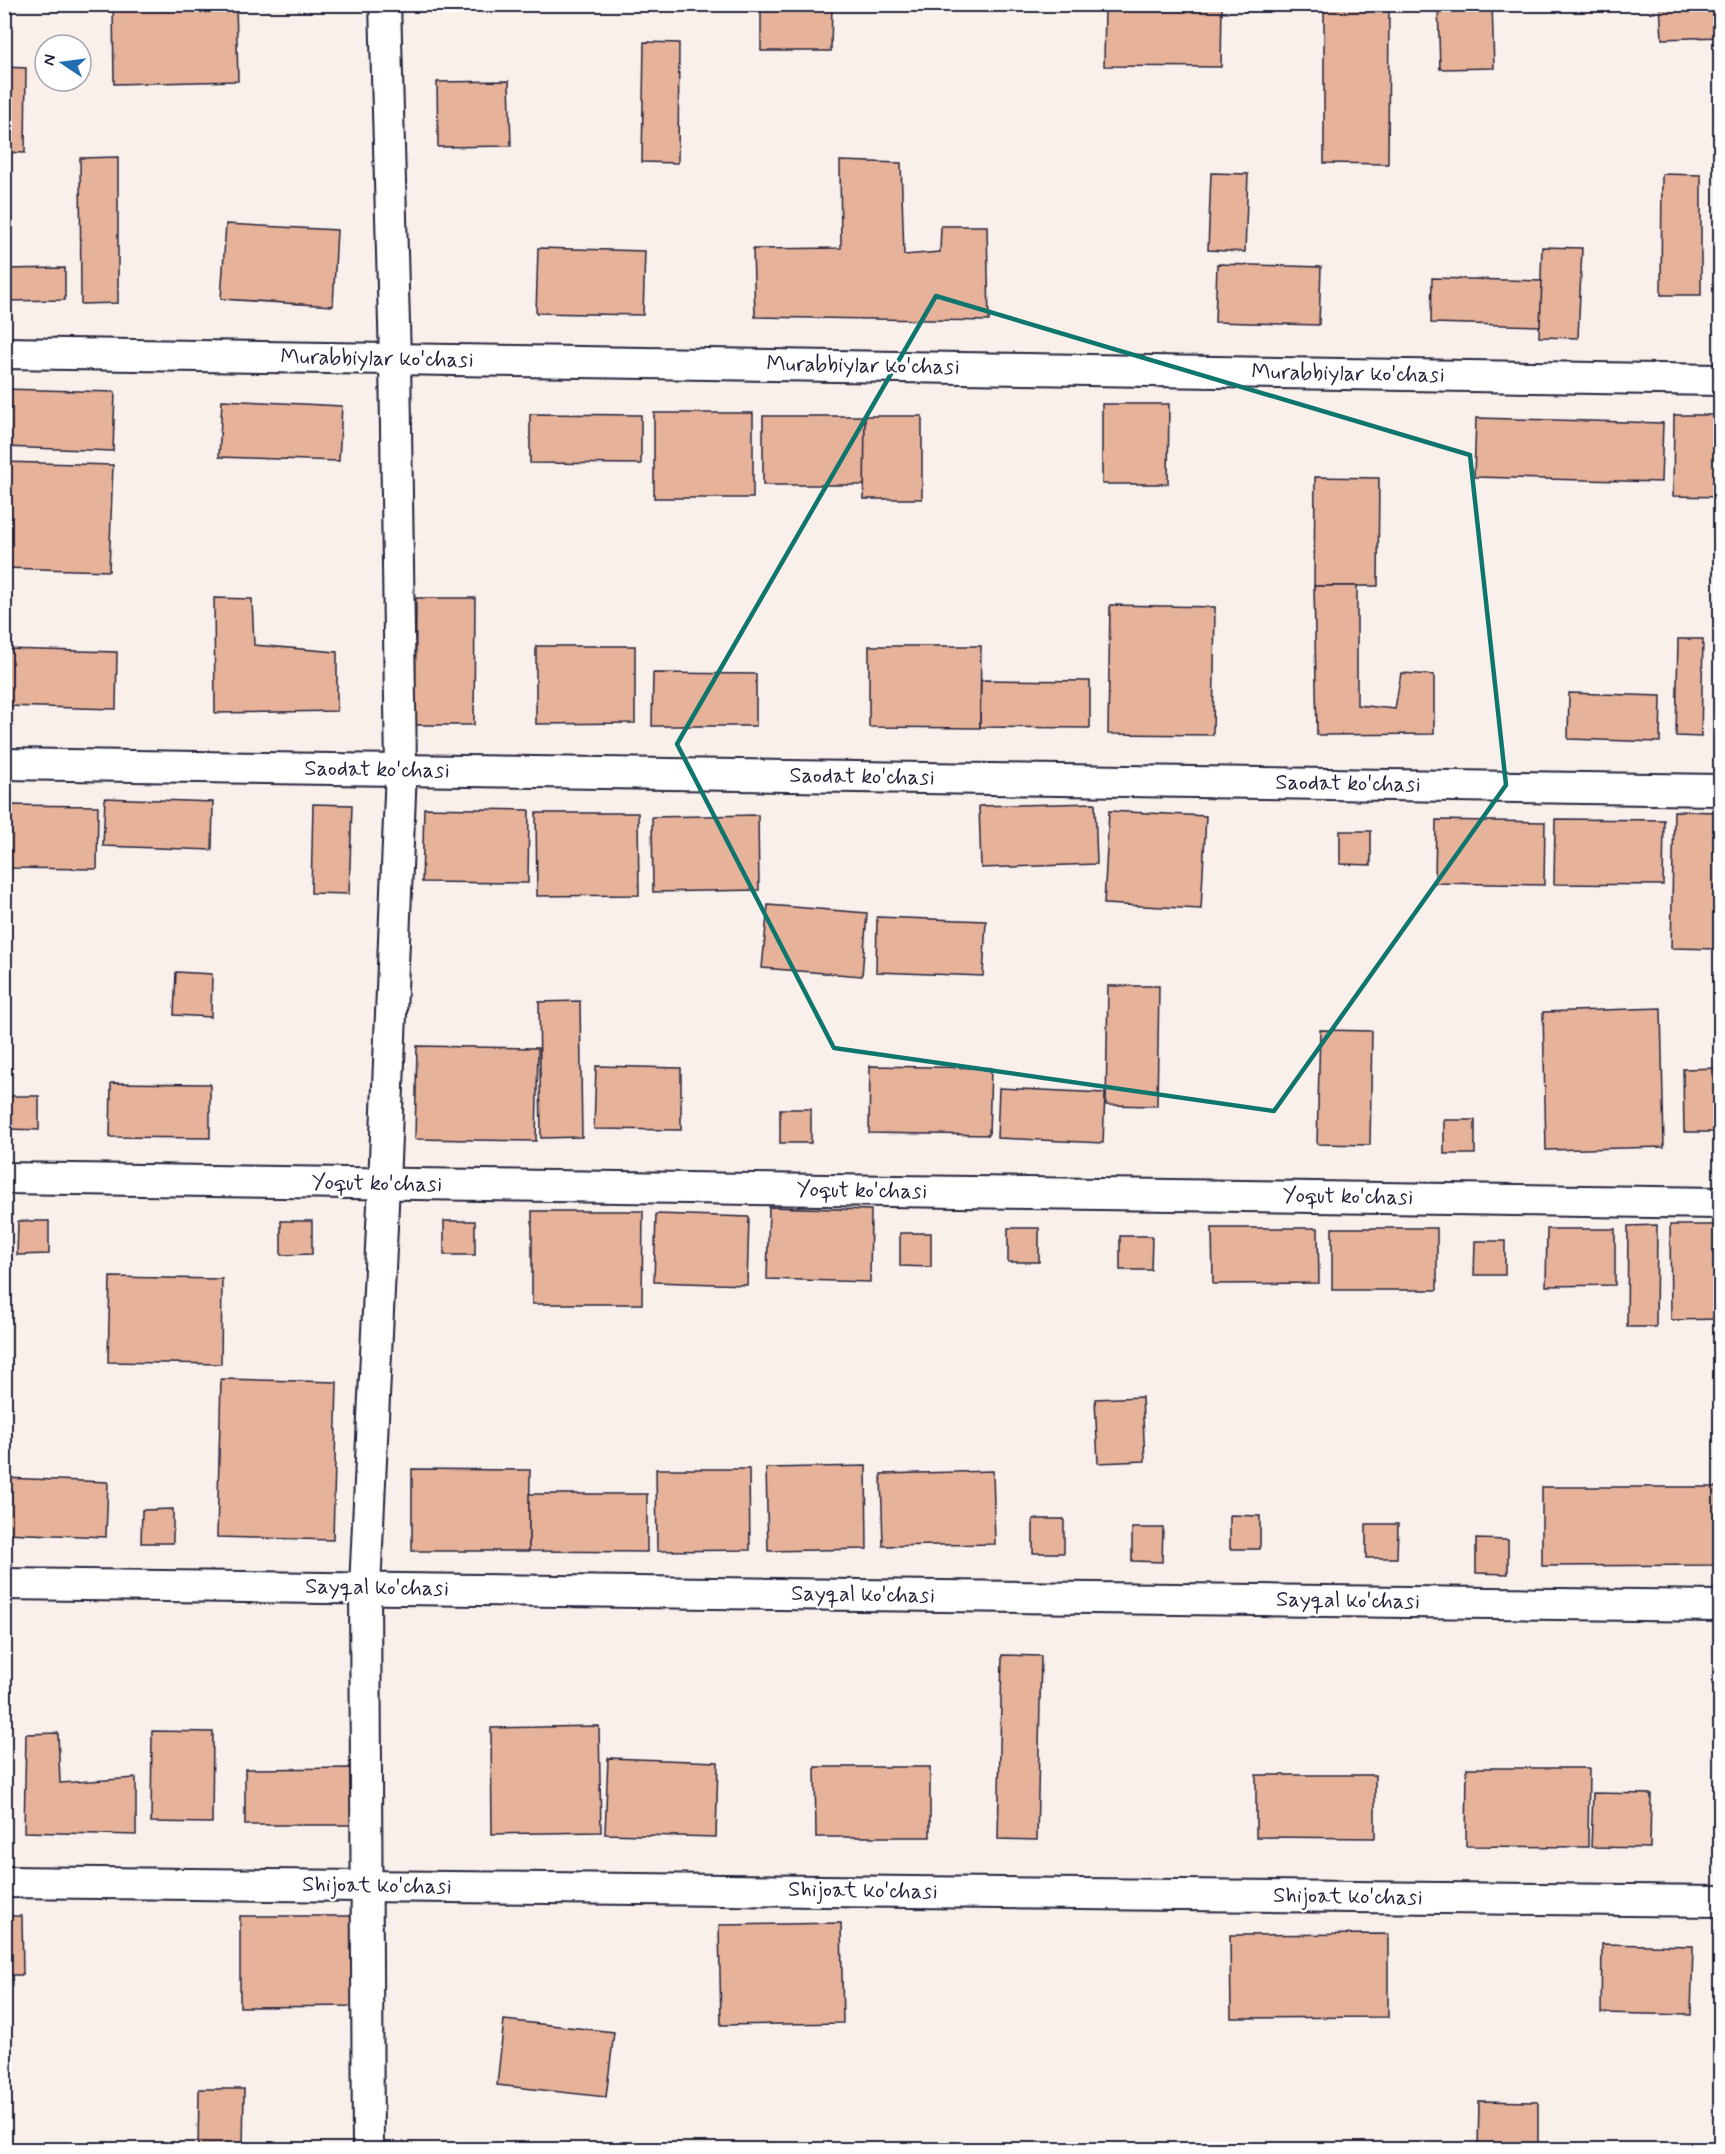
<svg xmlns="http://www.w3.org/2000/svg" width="1725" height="2154" viewBox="0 0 1725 2154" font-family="Mynerve,sans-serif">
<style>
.building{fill:#e7b29a;stroke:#22223b;stroke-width:1.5}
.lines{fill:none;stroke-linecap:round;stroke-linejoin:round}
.minor-casing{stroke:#22223b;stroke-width:34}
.minor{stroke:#fff;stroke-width:30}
.marked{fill:none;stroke:#0f766e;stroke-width:4.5;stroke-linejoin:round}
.labels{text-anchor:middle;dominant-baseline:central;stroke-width:5;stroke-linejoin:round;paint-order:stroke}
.street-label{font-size:22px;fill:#22223b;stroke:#fff}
</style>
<rect width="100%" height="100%" fill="#faf0eb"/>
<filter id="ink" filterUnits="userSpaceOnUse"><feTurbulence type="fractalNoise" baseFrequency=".0167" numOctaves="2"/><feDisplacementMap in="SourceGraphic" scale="12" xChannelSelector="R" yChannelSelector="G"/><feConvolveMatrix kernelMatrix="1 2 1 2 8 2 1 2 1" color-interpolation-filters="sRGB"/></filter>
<g filter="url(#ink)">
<!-- building -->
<g class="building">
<path d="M113,4H236L238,81L114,84Z"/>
<path d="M761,4H832L831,51H761Z"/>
<path d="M1105,4H1222L1221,67L1104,66Z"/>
<path d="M1324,4H1389L1388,164L1324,163Z"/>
<path d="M1438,4H1492L1494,68L1440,69Z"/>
<path d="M1660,4H1720V37L1662,39Z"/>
<path d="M644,42L679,43L678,163L642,162Z"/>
<path d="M4,67L26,68L25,153L4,152Z"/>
<path d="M509,81L511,146L438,147L437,82Z"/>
<path d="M118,157V303L81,304L80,158Z"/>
<path d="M840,161L901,163L904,255L940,252L941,226H987L989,321L755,317L753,249L841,248Z"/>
<path d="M1211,173L1248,174L1245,252L1208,250Z"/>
<path d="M1662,174L1701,175V295H1661Z"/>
<path d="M226,224L337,230L333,306L221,299Z"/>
<path d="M1542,247L1582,248L1578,338L1539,337Z"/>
<path d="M538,248L645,251L643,315L536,313Z"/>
<path d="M1217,264L1321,267L1319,325L1215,322Z"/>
<path d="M65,268V300L4,301V269Z"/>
<path d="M1432,278L1542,281L1540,326L1431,323Z"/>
<path d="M4,389L115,392L113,451L4,447Z"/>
<path d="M222,400L342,406L339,461L219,457Z"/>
<path d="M1102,404H1169L1168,484H1102Z"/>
<rect x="654" y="413" width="99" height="85"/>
<path d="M530,414L641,415V464L530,463Z"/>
<path d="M1674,415H1720V497L1673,496Z"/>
<rect x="763" y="416" width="102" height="69"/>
<path d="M865,416H922V499H864Z"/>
<path d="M1476,418L1663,423L1661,482L1474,477Z"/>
<path d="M4,462L113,465L109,571L4,568Z"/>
<path d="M1315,477L1379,478L1378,586H1314Z"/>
<path d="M1314,586H1357V705L1395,709L1401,673L1434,675V734L1317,735Z"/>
<path d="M214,598L252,599L254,645L337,652V711L215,713Z"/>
<path d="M416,598H475L474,725H415Z"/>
<path d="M1110,605L1215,607L1213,735L1108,734Z"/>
<path d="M1678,639H1703L1701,737L1676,736Z"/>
<path d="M536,646H635V723L536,724Z"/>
<path d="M869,646H981L980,728L869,727Z"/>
<path d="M4,649L117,652L116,709L4,706Z"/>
<path d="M653,673L756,674V726H652Z"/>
<path d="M981,680L1090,681V728L980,727Z"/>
<path d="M1569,693L1661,696L1660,742L1568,739Z"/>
<path d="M105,798L213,802L212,850L103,846Z"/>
<path d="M1095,803L1097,864L981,868L979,806Z"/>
<path d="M313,804L352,805L349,894L311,893Z"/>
<path d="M4,805L98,806L97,869L4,868Z"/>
<path d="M424,808L529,810L528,883L422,882Z"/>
<path d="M1109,811L1206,816L1201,909L1104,904Z"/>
<path d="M1674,811L1720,812V949L1671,948Z"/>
<path d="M536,813H638L639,895L537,896Z"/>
<path d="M758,815L759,890L653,892L652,817Z"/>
<path d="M1555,819L1664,820L1663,885L1554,884Z"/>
<path d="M1436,820L1545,822L1544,885L1435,883Z"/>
<path d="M1340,831H1371V865L1340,864Z"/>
<path d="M768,905L867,913L862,976L762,968Z"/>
<path d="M877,917L986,921L983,976L876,972Z"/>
<path d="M176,972L212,974L211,1017L174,1015Z"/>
<path d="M1108,986H1159L1157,1106L1106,1105Z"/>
<path d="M580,1001L582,1137L541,1138L539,1002Z"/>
<path d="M1661,1008L1664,1147L1546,1150L1543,1012Z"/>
<path d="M1320,1030L1372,1031L1370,1145L1317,1144Z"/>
<path d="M417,1046L538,1048L536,1141L415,1139Z"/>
<path d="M596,1066L681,1068V1130L594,1129Z"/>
<path d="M870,1066L991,1068L989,1135L869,1133Z"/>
<path d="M1720,1068V1132H1684L1683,1069Z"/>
<path d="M111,1083L210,1084V1138L110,1137Z"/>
<path d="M999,1088L1105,1093L1103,1143L997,1138Z"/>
<path d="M8,1096H39V1130L7,1129Z"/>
<rect x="780" y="1109" width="31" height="34"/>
<rect x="1444" y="1120" width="31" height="34"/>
<path d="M769,1207L871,1210L870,1282L767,1279Z"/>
<path d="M532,1211H643L642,1304H532Z"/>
<path d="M656,1214L749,1217L747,1285L654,1282Z"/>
<path d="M18,1221H49V1254L17,1255Z"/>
<path d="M281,1221H312V1254L281,1255Z"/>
<rect x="444" y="1221" width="31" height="34"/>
<path d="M1657,1225L1656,1327H1627L1628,1226Z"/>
<path d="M1670,1225H1720V1319L1671,1320Z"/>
<rect x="1008" y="1228" width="31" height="34"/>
<path d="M1212,1228H1318L1319,1283L1213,1284Z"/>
<rect x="1332" y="1228" width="105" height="62"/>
<path d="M1547,1229H1615V1285L1546,1286Z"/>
<path d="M900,1233H931V1267L900,1266Z"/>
<path d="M1120,1236H1152L1151,1270H1120Z"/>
<path d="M1475,1241H1505V1275H1474Z"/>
<path d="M110,1277L222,1279L221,1364L108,1362Z"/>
<path d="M221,1379L337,1382L333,1540L217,1537Z"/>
<path d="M1142,1397L1145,1461L1098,1463L1095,1399Z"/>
<path d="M866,1466L867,1549L768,1551L766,1468Z"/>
<path d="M412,1469L530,1470L529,1551H412Z"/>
<path d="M656,1469H749L750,1550L657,1551Z"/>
<path d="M993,1471L995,1544L883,1546L881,1474Z"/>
<path d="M4,1478L108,1482L106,1537L4,1533Z"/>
<path d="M1542,1487H1720V1565L1542,1566Z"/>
<path d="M529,1494H647V1552L529,1551Z"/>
<path d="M173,1509V1543H141L142,1510Z"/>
<path d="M1230,1515L1260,1516V1549H1230Z"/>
<rect x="1033" y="1519" width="31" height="34"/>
<path d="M1366,1524H1398L1397,1558H1366Z"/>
<path d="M1132,1528H1163L1162,1562L1132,1561Z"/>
<path d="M1476,1539L1508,1540V1574L1476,1573Z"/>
<path d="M1002,1655L1041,1656L1037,1840L998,1839Z"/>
<path d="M599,1726L601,1832L492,1834L491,1728Z"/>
<path d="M152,1731L213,1732L212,1823L151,1822Z"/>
<path d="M58,1733L60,1783L136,1778V1835L24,1832L26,1734Z"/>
<path d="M608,1758L718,1762L716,1837L605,1834Z"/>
<path d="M815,1767H930V1837H816Z"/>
<path d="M357,1768V1825H245V1769Z"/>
<path d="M1467,1768H1589L1588,1847L1466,1846Z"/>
<path d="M1256,1775H1375V1838L1256,1837Z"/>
<path d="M1593,1793L1651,1794L1650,1848L1591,1847Z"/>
<path d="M4,1916H22L23,1975H4Z"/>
<path d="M240,1916H364V2006L240,2007Z"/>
<path d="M841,1923L843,2023L721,2025L719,1925Z"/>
<path d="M1388,1934V2017L1231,2018L1230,1935Z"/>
<path d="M1602,1944L1693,1946L1691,2015L1601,2013Z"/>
<path d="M504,2020L614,2032L606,2097L497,2085Z"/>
<path d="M199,2089H244L243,2150H198Z"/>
<path d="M1479,2101L1538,2102V2150H1478Z"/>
<path d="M761,2145L919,2149L761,2150Z"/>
</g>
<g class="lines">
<!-- minor casing -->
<g class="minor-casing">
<g id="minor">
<path d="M4,353L1720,380"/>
<path d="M4,764L1720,790"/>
<path d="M4,1178L1720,1203"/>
<path d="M4,1584L1720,1606"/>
<path d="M4,1882L1720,1901"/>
<path d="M368,2150L365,1588L384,1184L401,770L395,359L385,4"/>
</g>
</g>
<!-- minor -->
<use href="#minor" class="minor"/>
</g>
</g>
<!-- marked area -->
<path class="marked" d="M936,296L1470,455L1506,785L1274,1111L834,1048L677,744Z"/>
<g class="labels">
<!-- street labels -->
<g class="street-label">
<text transform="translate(377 359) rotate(1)">Murabbiylar ko'chasi</text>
<text transform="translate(863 366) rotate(1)">Murabbiylar ko'chasi</text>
<text transform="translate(1348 374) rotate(1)">Murabbiylar ko'chasi</text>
<text transform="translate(377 770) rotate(1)">Saodat ko'chasi</text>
<text transform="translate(862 777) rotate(1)">Saodat ko'chasi</text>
<text transform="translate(1348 784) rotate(1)">Saodat ko'chasi</text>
<text transform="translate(377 1184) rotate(1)">Yoqut ko'chasi</text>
<text transform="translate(862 1191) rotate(1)">Yoqut ko'chasi</text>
<text transform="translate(1348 1197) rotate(1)">Yoqut ko'chasi</text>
<text transform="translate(377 1588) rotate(1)">Sayqal ko'chasi</text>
<text transform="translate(863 1595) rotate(1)">Sayqal ko'chasi</text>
<text transform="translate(1348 1601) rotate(1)">Sayqal ko'chasi</text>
<text transform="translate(377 1886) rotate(1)">Shijoat ko'chasi</text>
<text transform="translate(863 1891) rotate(1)">Shijoat ko'chasi</text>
<text transform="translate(1348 1897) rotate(1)">Shijoat ko'chasi</text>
</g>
</g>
<!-- margin -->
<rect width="1725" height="2154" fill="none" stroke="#fff" stroke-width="24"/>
<rect x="12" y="12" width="1701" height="2130" fill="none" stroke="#22223b" stroke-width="2" filter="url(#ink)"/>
<!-- north arrow -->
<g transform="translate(63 63) rotate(283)"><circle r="28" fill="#ffffff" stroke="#a7a7b1" stroke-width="1.5"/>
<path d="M0-4.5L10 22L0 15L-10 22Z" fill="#1f6fb2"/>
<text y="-9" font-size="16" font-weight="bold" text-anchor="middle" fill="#22223b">N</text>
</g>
</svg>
